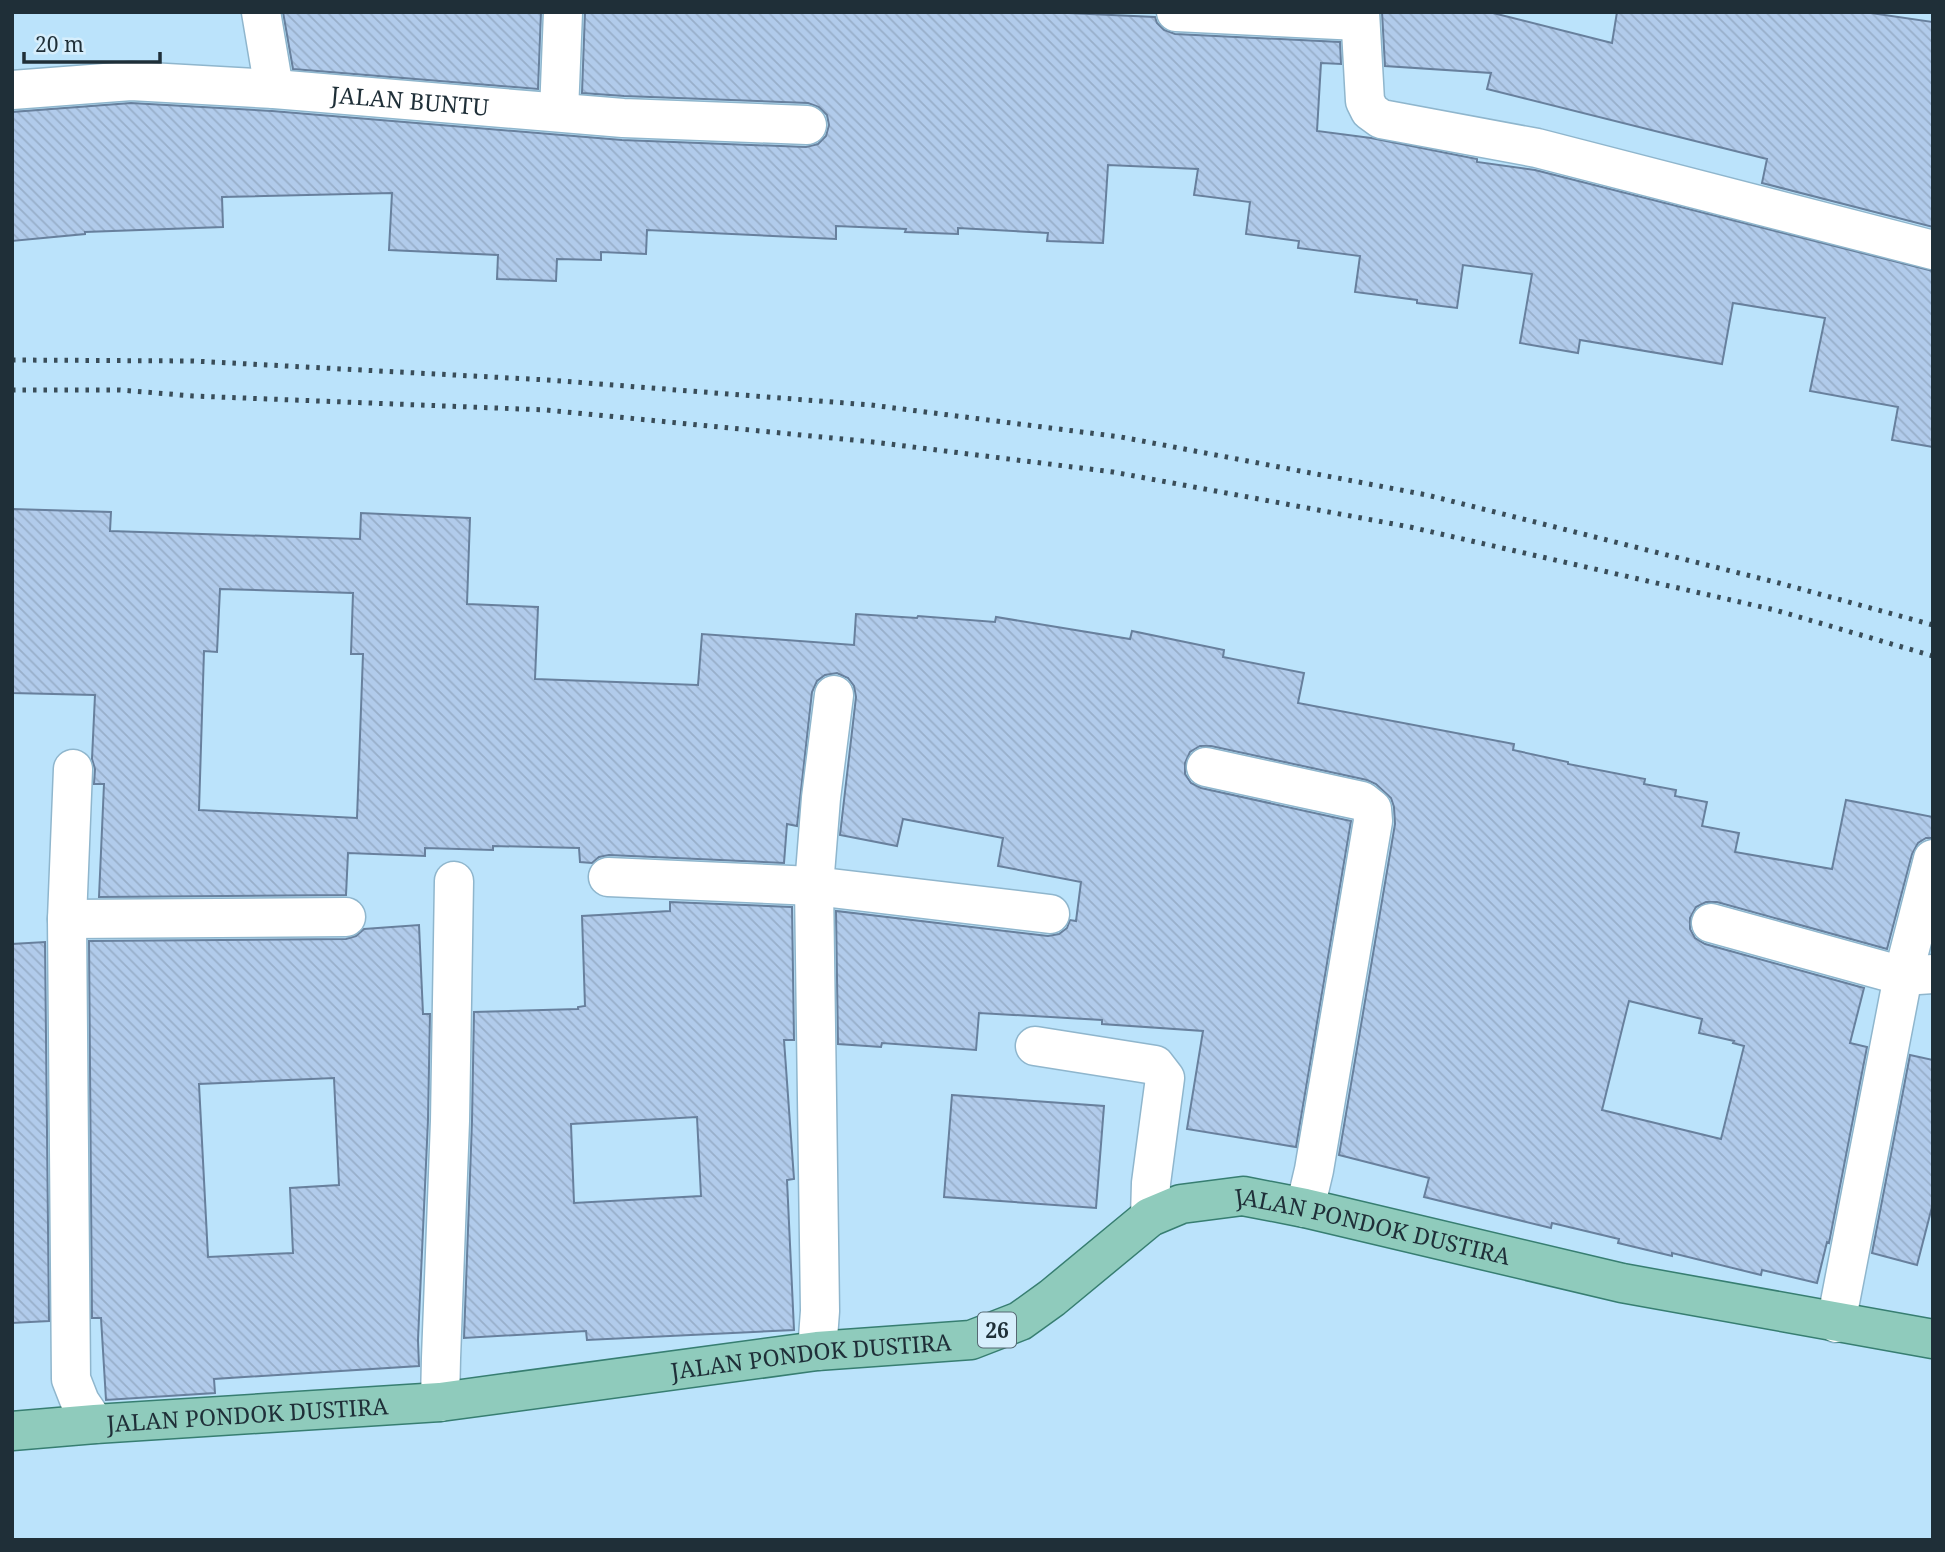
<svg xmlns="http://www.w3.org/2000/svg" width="1945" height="1552" viewBox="0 0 1945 1552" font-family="'Noto Serif',serif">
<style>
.building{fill:url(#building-back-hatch);stroke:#68809d;stroke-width:2;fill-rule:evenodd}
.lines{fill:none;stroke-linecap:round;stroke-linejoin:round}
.minor-casing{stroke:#8fb6cd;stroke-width:41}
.primary-casing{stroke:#377e71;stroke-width:41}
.minor{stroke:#fff;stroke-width:38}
.primary{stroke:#8fcbbc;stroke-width:38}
.rail{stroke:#394d59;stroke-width:5;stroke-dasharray:3.5 7;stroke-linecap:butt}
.labels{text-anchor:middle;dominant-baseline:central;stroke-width:5;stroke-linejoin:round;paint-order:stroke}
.shield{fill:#d6eefc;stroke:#566873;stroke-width:2}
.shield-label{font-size:21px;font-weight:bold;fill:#1f2f38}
.street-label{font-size:23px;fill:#1f2f38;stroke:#d6eefc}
</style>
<defs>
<pattern id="building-back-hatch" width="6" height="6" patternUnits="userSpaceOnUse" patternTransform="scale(1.75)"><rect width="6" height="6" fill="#b1cbeb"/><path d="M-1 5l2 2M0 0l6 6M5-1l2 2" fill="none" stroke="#98afca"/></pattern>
</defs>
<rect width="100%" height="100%" fill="#bbe3fb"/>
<!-- building -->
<g class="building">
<path d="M283,12H541L538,89L293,69Z"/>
<path d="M585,12H1046L1155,17L1157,23L1164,30L1175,34L1340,42L1341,64L1321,63L1317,131L1371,138L1477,159V162L1535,170L1933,271V447L1892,440L1898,407L1810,391L1825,318L1733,303L1722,364L1580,340L1578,353L1520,343L1532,274L1463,265L1457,308L1417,303V300L1355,292L1360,256L1298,248L1299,241L1246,234L1250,202L1194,195L1198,169L1108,165L1103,243L1047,241L1048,233L958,228V234L905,232L906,229L836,226V239L647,230L646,254L601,252V260L557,259L556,281L497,279L498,255L389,250L392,193L222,197L223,227L85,232V234L12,241V112L131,103L272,111L622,140L806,147L818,144L826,136L829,125L827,115L819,107L808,103L624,96L582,93Z"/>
<path d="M1382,12H1489L1612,43L1617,12H1864L1933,22V227L1762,183L1767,159L1487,89L1491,73L1385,66Z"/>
<path d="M12,509L111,512L110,531L360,539L361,513L470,518L467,604L538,607L535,679L698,685L702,634L854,645L856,614L917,618L918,616L995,622L996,617L1130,639L1132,631L1224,650L1223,657L1304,673L1298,703L1514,744L1513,750L1568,762V764L1645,779L1644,784L1676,790L1675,796L1707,802L1702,826L1739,833L1735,852L1832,869L1846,800L1933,817V838H1926L1918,843L1912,854L1887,949L1717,902H1706L1696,907L1690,918V929L1695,938L1705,944L1864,988L1850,1043L1867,1047L1829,1243L1827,1242L1817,1283L1762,1270L1761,1275L1672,1253V1256L1618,1243L1619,1239L1552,1223L1551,1228L1424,1197L1429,1178L1339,1155L1395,824L1394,807L1391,798L1376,784L1367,780L1211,746H1200L1190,752L1185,763V774L1191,783L1201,788L1351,821L1296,1147L1187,1129L1203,1031L1102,1024V1020L979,1013L976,1050L882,1043L881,1047L838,1044L836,911L1048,936L1059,934L1067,928L1070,920L1076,921L1081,882L998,866L1003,838L903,819L897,846L840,835L856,697L854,686L848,678L837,673L825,675L817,681L812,692L797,826L787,824L784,863L609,855L599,857L592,863L580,862L579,848L493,846V850L425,848V856L348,853L346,895L99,897L104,784H94L95,769L92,759L95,695L12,693ZM220,589L353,593L351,654H363L357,818L199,810L204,651L217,652ZM1629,1001L1702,1019L1699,1033L1734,1041L1733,1043L1744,1046L1721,1139L1602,1110Z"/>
<path d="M670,902L792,907L794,1040H784L794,1179L787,1180L794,1330L587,1340L586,1331L464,1338L472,1121L474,1012L578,1009V1007L585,1006L582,916L670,911ZM697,1117L701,1196L574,1203L571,1124Z"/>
<path d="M419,925L423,1014H430L428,1120L418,1340L419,1366L214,1379L215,1393L106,1400L101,1318H92L89,941L346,939L356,936L364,929ZM334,1078L339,1185L290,1188L293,1253L208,1257L199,1084Z"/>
<path d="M45,942L49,1321L12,1323V944Z"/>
<path d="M1910,1055L1933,1060V1203L1917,1265L1872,1253Z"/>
<path d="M952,1095L1104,1106L1096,1208L944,1197Z"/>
</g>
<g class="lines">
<!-- minor casing -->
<g class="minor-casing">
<g id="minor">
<path d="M261,12L274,89"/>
<path d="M1176,12L1359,21"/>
<path d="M1360,12L1365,101L1370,111L1381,119L1537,148L1933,250"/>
<path id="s1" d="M12,90L131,81L274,89L623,118L807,125"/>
<path d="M559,112L563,12"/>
<path d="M1206,767L1362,801L1372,809L1373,821L1314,1170L1305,1208"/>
<path d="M73,769L67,919L71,1379L80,1402L95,1424"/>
<path d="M608,877L814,886L1050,914"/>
<path d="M67,919L346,917"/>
<path d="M1711,923L1903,976L1933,974"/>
<path d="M1035,1046L1155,1065L1165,1078L1151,1183L1150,1217"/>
<path d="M1836,1323L1903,976L1933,859"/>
<path d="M817,1351L820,1311L814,886L821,798L834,695"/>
<path d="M440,1402L441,1358L450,1121L454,881"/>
</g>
</g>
<!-- primary casing -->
<g class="primary-casing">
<g id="primary">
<path id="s2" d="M12,1431L95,1424L440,1402L817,1351L971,1340L1020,1321L1052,1298L1150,1217L1181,1204L1243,1196L1305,1208L1622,1283L1933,1339"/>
</g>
</g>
<!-- minor -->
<use href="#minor" class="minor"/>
<!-- primary -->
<use href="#primary" class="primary"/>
<!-- rail -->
<g class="rail">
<path d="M12,360L193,361L548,380L871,405L1121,437L1427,495L1779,583L1933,625"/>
<path d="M12,390H120L193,396L546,410L873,442L1113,472L1410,527L1775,610L1933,656"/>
</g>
</g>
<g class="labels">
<!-- shield labels -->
<rect class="shield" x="978" y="1312.5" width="38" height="35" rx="5"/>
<g class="shield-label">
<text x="997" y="1330">26</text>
</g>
<!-- street labels -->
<g class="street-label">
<text stroke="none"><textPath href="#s1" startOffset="399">JALAN BUNTU</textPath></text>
<text stroke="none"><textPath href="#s2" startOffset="1412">JALAN PONDOK DUSTIRA</textPath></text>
<text stroke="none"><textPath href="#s2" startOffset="803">JALAN PONDOK DUSTIRA</textPath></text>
<text stroke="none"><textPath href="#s2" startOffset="236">JALAN PONDOK DUSTIRA</textPath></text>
</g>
</g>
<!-- border -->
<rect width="1945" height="1552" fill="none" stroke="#1f2f38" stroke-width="28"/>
<!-- scale -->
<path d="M24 52v10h136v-10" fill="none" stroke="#1f2f38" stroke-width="3.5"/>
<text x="35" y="52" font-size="21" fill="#1f2f38" stroke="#d6eefc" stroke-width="5" paint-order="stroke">20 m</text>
</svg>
